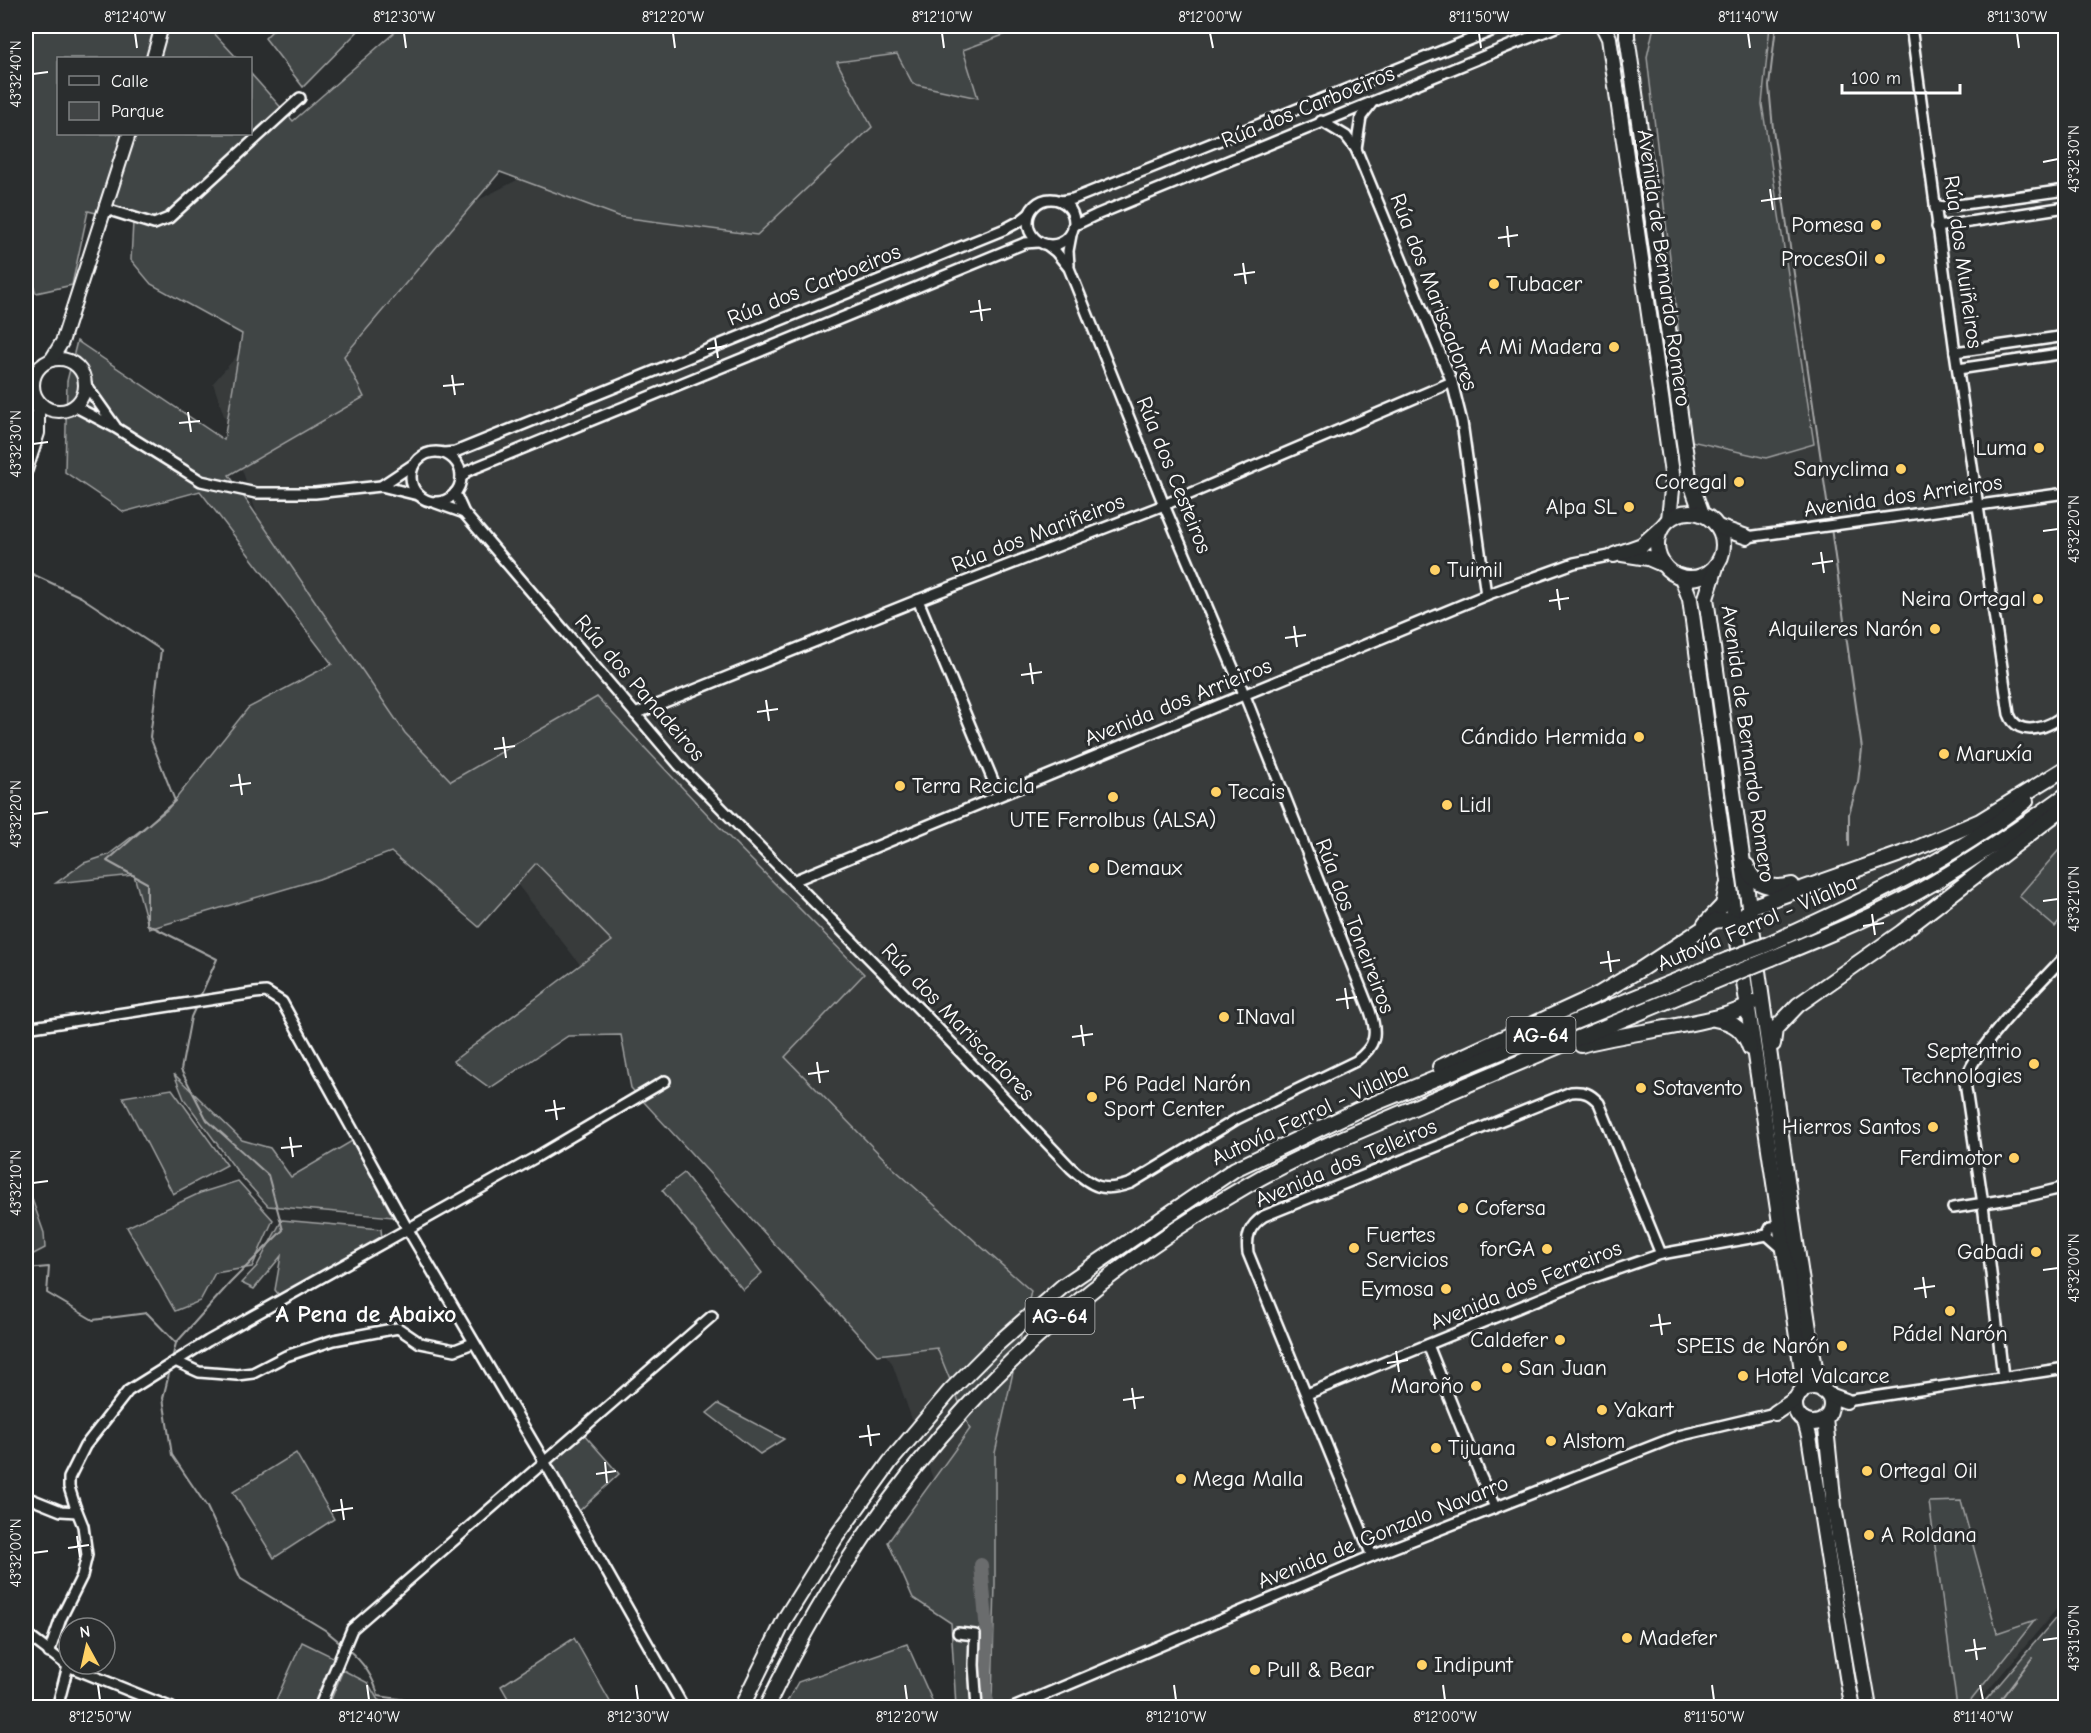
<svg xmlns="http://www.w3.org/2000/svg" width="2091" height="1733" viewBox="0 0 2091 1733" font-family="'Comic Neue',sans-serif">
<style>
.built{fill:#373a3b}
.green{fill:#414445;stroke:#a0a2a2;stroke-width:1.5}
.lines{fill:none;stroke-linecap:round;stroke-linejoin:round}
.stream{stroke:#a6a7a7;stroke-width:2}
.river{stroke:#6a6c6d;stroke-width:14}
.minor-casing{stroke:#fff;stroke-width:14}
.major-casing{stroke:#fff;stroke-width:16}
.highway-casing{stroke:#fff;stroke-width:18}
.minor{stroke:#2a2d2e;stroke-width:9}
.major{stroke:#2a2d2e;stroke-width:12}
.highway{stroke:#2a2d2e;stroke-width:14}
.highway-bridge-casing{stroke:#fff;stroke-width:18;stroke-linecap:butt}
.highway-bridge{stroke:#2a2d2e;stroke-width:14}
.ticks{fill:none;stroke:#fff;stroke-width:2}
.poi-dot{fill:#ffd166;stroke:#2a2d2e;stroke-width:2}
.labels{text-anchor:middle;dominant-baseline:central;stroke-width:6;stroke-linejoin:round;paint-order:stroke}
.shield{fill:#2a2d2e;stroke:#bfc0c0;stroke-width:1.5}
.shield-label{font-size:21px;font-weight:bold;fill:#fff}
.street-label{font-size:22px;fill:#fff;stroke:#2a2d2e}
.poi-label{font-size:22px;fill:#fff;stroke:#2a2d2e;text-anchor:start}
.neighbourhood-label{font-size:24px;font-weight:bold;fill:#fff;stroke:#2a2d2e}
.neatline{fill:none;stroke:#fff;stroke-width:2}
.ticks-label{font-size:15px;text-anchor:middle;fill:#fff}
</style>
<rect width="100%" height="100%" fill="#2a2d2e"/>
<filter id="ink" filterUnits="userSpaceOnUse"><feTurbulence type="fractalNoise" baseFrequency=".0167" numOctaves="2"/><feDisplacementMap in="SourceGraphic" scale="12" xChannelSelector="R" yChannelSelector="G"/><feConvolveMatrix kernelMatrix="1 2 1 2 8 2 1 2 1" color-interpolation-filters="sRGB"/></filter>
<g filter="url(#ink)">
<!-- built -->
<path class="built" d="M816,26H2065V1599L1974,1707H967L935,1538L933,1479L892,1363L279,580L213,383L288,298Z"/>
<!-- green -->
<g class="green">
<path d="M26,26H165L211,30L237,58H58V134H250L251,74L293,121L402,26H1028L963,50L978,98L913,84L897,54L837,62L872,127L757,235L621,217L500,172L344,356L364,397L229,475L405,733L451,781L597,697L726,834L864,974L785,1057L893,1168L1031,1291L995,1453V1584L992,1700L966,1707H956L951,1623L913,1598L888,1542L970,1429L937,1348L877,1355L631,1088L621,1035L568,1036L490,1088L453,1061L612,941L536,863L479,927L391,852L319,879L149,929L134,875L56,883L84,863L108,855L167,810L248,708L332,664L200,491L124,512L65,472L67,381L77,341L224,440L242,334L151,284L131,260L133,222L88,211L72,285L36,293L29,273H26Z"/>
<path d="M277,26H363L303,87L265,38Z"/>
<path d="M1654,26H1770L1762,104L1814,444L1766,458L1691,441L1647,57Z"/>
<path d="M2065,843V915L2055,927L2019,896Z"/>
<path d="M174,1074L242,1140L270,1148L291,1177L352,1141L393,1217L268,1206L240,1175L184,1099Z"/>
<path d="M172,1089L227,1165L173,1194L123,1097Z"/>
<path d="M684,1173L762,1273L743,1290L662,1190Z"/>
<path d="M238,1181L273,1220L252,1267L215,1273L200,1301L175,1311L127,1227L200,1193Z"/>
<path d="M26,1182L44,1233L45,1248L26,1258Z"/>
<path d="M282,1220L381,1229L382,1238L279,1295L275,1290L281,1256L254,1289L241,1283L257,1266Z"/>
<path d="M718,1404L784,1439L760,1454L707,1413Z"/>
<path d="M582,1432L619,1474L578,1512L548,1461Z"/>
<path d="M296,1453L334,1519L274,1558L233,1492Z"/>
<path d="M1961,1501L1997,1633L2035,1620L1965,1708L1957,1707L1929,1502Z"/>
<path d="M2065,1607V1707H1980Z"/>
<path d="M574,1638L613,1707H513L501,1686Z"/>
<path d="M302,1642L335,1658L313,1707H273Z"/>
<path d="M907,1644L935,1707H784L798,1682Z"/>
<path d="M343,1670L368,1683L378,1700L406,1707H328Z"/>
</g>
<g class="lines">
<!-- stream -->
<g class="stream">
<path d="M1776,26L1769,86L1773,129L1830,522"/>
<path d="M1831,528L1862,749L1858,782L1849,814V846"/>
<path d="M26,571L81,597L161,650L150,737L175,801L107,861L147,883V924L217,959L199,999"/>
<path d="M26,1269L49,1267L47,1293L93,1320L147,1313L175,1342"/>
<path d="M172,1359L176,1343L230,1283L283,1230L268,1175L207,1120L181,1070L191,1017L197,1004"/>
<path d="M170,1370L163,1398L172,1455L207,1507L241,1579L325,1630L342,1644"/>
<path d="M346,1648C361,1660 374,1677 378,1696L435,1704L437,1708"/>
<path d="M1994,1708L2032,1658"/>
</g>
<!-- river -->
<path class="river" d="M981,1565L987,1632L984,1691L988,1704"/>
<!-- minor casing -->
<g class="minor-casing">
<g id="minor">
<path d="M1911,26L1955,352L2009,714C2018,740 2051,727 2066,713"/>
<path d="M1321,121L1346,136L1356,149L1452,382L1462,422L1486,595"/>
<path d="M1356,149L1361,117L1371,104"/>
<circle cx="1051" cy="222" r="23"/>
<path d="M1061,201L1073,199L1504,26"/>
<path d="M1935,208L2066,190"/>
<path d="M106,209L154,224L169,218L300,98"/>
<path d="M1073,226L1096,215L1558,26"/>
<path d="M1937,227L2066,207"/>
<path d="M1069,265L1068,251L1071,235"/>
<path d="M1955,352L2066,336"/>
<path d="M1958,369L2066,353"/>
<path d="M86,385L115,426"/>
<path d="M74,406L116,428L201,481L256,493H315L381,486L414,464"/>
<circle cx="436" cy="477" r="25"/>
<path d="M444,453L455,452L1005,229L1020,221L1029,214"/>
<path d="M461,478L466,472L477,467L1025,243L1038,242"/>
<path d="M381,486L418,495"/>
<path d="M455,493L464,513L679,765L923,1013L1071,1168C1092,1187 1103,1193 1131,1183L1237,1119L1356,1061C1376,1046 1378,1034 1370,1011L1245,696L1164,505L1069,268L1056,252L1047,245"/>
<path d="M436,503L464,513"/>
<path d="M1747,537L2066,493"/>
<path d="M918,600L999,795"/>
<path d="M635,714L918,600L1164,505L1452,382"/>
<path d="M793,881L1486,595L1574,563L1614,555"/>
<path d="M26,1028L255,993L266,992L282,1002L407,1228L544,1461L684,1708"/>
<path d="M1953,1208L2028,1196L2066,1187"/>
<path d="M1784,1250L1767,1235L1771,1227L1784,1226"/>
<path d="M1428,1345L1481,1477L1495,1507"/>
<path d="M177,1362L199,1372L237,1375L253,1373L286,1356L334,1340L398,1328L420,1343L455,1350L473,1343"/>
<path d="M2003,1377L1983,1204L1965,1082C1973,1048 2040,983 2066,955"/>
<path d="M1307,1394L1586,1280L1661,1254L1767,1235"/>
<path d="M1846,1401L2066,1368"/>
<path d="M26,1497L61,1511L77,1512"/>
<path d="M1372,1556L1248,1253C1246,1236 1249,1226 1264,1216L1571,1092C1584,1091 1590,1093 1599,1103L1661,1254"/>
<path d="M958,1633L975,1635L974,1665L977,1708"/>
<path d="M26,1634L68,1666L172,1708"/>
<path d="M49,1653L61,1618L82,1576L87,1555L83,1526L75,1506L69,1487V1478L85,1446L128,1391L208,1341L538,1156L665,1081"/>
<path d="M57,1708L68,1666"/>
<path d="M319,1708L352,1629L712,1316"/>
<path d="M1013,1708L1372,1556L1678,1436L1775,1413"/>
</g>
</g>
<!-- major casing -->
<g class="major-casing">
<g id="major">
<path d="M153,58L162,26"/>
<circle cx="59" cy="385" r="26"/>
<path d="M51,360L62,342L129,134"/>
<path d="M26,470L38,433V401"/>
</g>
</g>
<!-- highway casing -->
<g class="highway-casing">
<g id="highway">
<path d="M1603,26L1609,38L1673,480L1669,519"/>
<path d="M1627,26V36L1689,478L1702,514"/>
<circle cx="1690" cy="545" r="33"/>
<path d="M1718,527L1747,537"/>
<path d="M1622,554L1648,558L1662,564"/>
<path d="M1614,555L1642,545L1661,528"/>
<path d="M1716,567L1706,598L1794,1229L1813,1356L1818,1383L1823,1391"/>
<path d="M1682,578L1690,599L1716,794L1803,1377L1804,1385L1801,1393"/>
<path d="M1747,866C1752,886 1774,890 1792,885"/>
<path d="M1745,914L1753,906L1915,849L1980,821L2066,768"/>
<path d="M1705,924L1723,905L1727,886"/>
<path d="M1766,945C1856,904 1948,863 2026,801"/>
<path d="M1772,958C1828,935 1883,913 1935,882C1980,855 2023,826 2066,795"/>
<path d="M1715,1019C1734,1022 1744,1030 1750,1048"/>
<path d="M1773,1044L1775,1029L1798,1005L1902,932L2066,806"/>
<path d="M1581,1045C1617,1033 1731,1023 1753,1002"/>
<path d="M1440,1067L1599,994L1641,969L1714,921C1725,919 1732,919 1742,926"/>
<circle cx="1813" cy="1405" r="18"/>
<path d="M1827,1394L1846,1401"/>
<path d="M1775,1413L1797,1398"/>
<path d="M1825,1418L1834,1507L1869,1708"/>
<path d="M1805,1421L1809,1436L1848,1683L1853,1708"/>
<path d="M741,1708L786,1617L836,1537L890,1462L950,1391L994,1347L1063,1286L1235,1169L1356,1111L1727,960"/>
<path d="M766,1708C873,1483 1029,1310 1246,1186C1302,1153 1363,1130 1422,1104C1524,1060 1626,1018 1728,976"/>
</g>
</g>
<!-- minor -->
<use href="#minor" class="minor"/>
<!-- major -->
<use href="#major" class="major"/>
<!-- highway -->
<use href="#highway" class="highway"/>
<!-- highway-bridge casing -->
<g class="highway-bridge-casing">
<g id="highway-bridge">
<path d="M1727,960L1766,945"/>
<path d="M1728,976L1772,958"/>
</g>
</g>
<!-- highway-bridge -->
<use href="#highway-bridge" class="highway-bridge"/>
</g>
</g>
<!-- ticks -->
<path class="ticks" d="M135,33L137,48M404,33L406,48M673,33L675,48M942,33L944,48M1210,33L1213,48M1479,33L1481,48M1748,33L1750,48M2017,33L2019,48M33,74L48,72M2043,162L2058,159M1770,189L1773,210M1761,201L1782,198M1507,226L1509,247M1498,238L1518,235M1243,263L1246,284M1234,275L1255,272M979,300L982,321M970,312L991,309M715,338L718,358M707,349L727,346M452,375L455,395M443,386L464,384M188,412L191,432M179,423L200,421M33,444L48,442M2043,531L2058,529M1821,552L1824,573M1812,564L1833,561M1557,589L1560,610M1549,601L1569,598M1294,626L1297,647M1285,638L1306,635M1030,663L1033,684M1021,675L1042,672M766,700L769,721M757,712L778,709M503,737L506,758M494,749L515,746M239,774L242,795M230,786L251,783M33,814L48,812M2043,901L2058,899M1872,914L1875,935M1863,926L1884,923M1608,951L1611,972M1600,963L1620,960M1345,988L1348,1009M1336,1000L1357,997M1081,1025L1084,1046M1072,1037L1093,1034M817,1062L820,1083M808,1074L829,1071M554,1100L557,1120M545,1111L565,1108M290,1137L293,1157M281,1148L302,1146M33,1183L48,1181M2043,1270L2058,1268M1923,1277L1926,1298M1914,1289L1935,1286M1659,1314L1662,1335M1650,1326L1671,1323M1396,1351L1399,1372M1387,1363L1408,1360M1132,1388L1135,1409M1123,1400L1144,1397M868,1425L871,1446M859,1437L880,1434M605,1462L607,1483M596,1474L616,1471M341,1499L344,1520M332,1511L353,1508M77,1536L80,1557M68,1548L89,1545M33,1553L48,1551M1974,1639L1977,1660M2043,1640L2058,1638M1965,1651L1986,1648M98,1685L100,1700M367,1685L369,1700M636,1685L638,1700M905,1685L907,1700M1174,1685L1176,1700M1443,1685L1445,1700M1712,1685L1714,1700M1980,1685L1983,1700"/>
<!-- markers -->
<g class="poi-dot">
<circle cx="1876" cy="225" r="6"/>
<circle cx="1880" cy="259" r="6"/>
<circle cx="1494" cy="284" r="6"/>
<circle cx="1614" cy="347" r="6"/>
<circle cx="2039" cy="448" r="6"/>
<circle cx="1901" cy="469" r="6"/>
<circle cx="1739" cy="482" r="6"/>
<circle cx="1629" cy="507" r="6"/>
<circle cx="1435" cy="570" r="6"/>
<circle cx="2038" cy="599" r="6"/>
<circle cx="1935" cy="629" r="6"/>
<circle cx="1639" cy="737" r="6"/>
<circle cx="1944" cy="754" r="6"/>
<circle cx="900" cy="786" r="6"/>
<circle cx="1216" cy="792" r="6"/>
<circle cx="1113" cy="797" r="6"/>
<circle cx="1447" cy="805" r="6"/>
<circle cx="1094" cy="868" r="6"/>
<circle cx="1224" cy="1017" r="6"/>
<circle cx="2034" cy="1064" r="6"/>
<circle cx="1641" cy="1088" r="6"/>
<circle cx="1092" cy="1097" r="6"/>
<circle cx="1933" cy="1127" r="6"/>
<circle cx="2014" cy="1158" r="6"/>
<circle cx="1463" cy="1208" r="6"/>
<circle cx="1354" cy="1248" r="6"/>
<circle cx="1547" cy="1249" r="6"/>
<circle cx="2036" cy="1252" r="6"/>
<circle cx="1446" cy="1289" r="6"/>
<circle cx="1950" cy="1311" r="6"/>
<circle cx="1560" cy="1340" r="6"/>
<circle cx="1842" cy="1346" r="6"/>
<circle cx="1507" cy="1368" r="6"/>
<circle cx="1743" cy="1376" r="6"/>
<circle cx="1476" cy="1386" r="6"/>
<circle cx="1602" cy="1410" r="6"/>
<circle cx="1551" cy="1441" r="6"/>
<circle cx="1436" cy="1448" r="6"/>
<circle cx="1867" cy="1471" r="6"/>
<circle cx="1181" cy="1479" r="6"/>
<circle cx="1869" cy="1535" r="6"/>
<circle cx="1627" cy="1638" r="6"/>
<circle cx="1422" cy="1665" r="6"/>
<circle cx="1255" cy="1670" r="6"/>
</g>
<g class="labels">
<!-- shield labels -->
<g class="shield">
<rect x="1506.5" y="1017" width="69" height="36" rx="4.5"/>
<rect x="1025.5" y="1298" width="69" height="36" rx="4.5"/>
</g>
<g class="shield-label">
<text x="1541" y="1035">AG-64</text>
<text x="1060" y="1316">AG-64</text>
</g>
<!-- street labels -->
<g class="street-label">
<text transform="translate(1308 107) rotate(-22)">Rúa dos Carboeiros</text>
<text transform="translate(1963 262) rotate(82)">Rúa dos Muiñeiros</text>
<text transform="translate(1664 268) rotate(82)">Avenida de Bernardo Romero</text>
<text transform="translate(814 285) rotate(-22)">Rúa dos Carboeiros</text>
<text transform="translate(1434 292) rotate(69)">Rúa dos Mariscadores</text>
<text transform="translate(1174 475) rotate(68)">Rúa dos Cesteiros</text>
<text transform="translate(1903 496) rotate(-8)">Avenida dos Arrieiros</text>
<text transform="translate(1038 533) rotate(-21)">Rúa dos Mariñeiros</text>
<text transform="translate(640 688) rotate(49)">Rúa dos Panadeiros</text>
<text transform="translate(1178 702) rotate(-22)">Avenida dos Arrieiros</text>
<text transform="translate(1748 744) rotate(82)">Avenida de Bernardo Romero</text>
<text transform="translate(1757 923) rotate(-23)">Autovía Ferrol - Vilalba</text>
<text transform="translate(1355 926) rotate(69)">Rúa dos Toneireiros</text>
<text transform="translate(958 1022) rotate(46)">Rúa dos Mariscadores</text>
<text transform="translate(1310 1114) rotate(-25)">Autovía Ferrol - Vilalba</text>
<text transform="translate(1346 1163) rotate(-23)">Avenida dos Telleiros</text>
<text transform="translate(1526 1285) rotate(-22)">Avenida dos Ferreiros</text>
<text transform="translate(1383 1532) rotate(-22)">Avenida de Gonzalo Navarro</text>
</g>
<!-- poi labels -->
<g class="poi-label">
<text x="1864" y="225" text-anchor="end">Pomesa</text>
<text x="1868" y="259" text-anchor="end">ProcesOil</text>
<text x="1506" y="284">Tubacer</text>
<text x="1602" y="347" text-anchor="end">A Mi Madera</text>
<text x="2027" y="448" text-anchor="end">Luma</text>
<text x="1889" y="469" text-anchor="end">Sanyclima</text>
<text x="1727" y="482" text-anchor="end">Coregal</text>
<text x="1617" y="507" text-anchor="end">Alpa SL</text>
<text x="1447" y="570">Tuimil</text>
<text x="2026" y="599" text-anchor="end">Neira Ortegal</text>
<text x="1923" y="629" text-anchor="end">Alquileres Narón</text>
<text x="1627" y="737" text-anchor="end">Cándido Hermida</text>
<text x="1956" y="754">Maruxía</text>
<text x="912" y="786">Terra Recicla</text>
<text x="1228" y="792">Tecais</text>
<text x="1459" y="805">Lidl</text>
<text x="1113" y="820" text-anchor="middle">UTE Ferrolbus (ALSA)</text>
<text x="1106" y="868">Demaux</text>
<text x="1236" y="1017">INaval</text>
<text x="2022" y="1051" text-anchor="end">Septentrio<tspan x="2022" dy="25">Technologies</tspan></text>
<text x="1104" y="1084">P6 Padel Narón<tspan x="1104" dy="25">Sport Center</tspan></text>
<text x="1653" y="1088">Sotavento</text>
<text x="1921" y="1127" text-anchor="end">Hierros Santos</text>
<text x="2002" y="1158" text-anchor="end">Ferdimotor</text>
<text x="1475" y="1208">Cofersa</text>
<text x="1366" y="1235">Fuertes<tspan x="1366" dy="25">Servicios</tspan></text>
<text x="1535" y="1249" text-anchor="end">forGA</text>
<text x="2024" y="1252" text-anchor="end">Gabadi</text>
<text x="1434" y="1289" text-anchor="end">Eymosa</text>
<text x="1950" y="1334" text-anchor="middle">Pádel Narón</text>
<text x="1548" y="1340" text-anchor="end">Caldefer</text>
<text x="1830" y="1346" text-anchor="end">SPEIS de Narón</text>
<text x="1519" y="1368">San Juan</text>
<text x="1755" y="1376">Hotel Valcarce</text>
<text x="1464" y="1386" text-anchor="end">Maroño</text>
<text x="1614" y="1410">Yakart</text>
<text x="1563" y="1441">Alstom</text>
<text x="1448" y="1448">Tijuana</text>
<text x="1879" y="1471">Ortegal Oil</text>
<text x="1193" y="1479">Mega Malla</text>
<text x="1881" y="1535">A Roldana</text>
<text x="1639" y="1638">Madefer</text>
<text x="1434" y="1665">Indipunt</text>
<text x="1267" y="1670">Pull &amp; Bear</text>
</g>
<!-- neighbourhood labels -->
<g class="neighbourhood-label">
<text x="366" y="1314">A Pena de Abaixo</text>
</g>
</g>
<!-- margin -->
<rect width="2091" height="1733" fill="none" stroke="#2a2d2e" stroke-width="66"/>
<!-- legend -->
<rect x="57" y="57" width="195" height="78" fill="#2a2d2e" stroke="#7f8182" stroke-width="1.5"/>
<rect x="69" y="76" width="30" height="9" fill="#2a2d2e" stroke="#7f8182" stroke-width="1.5"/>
<text x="111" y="87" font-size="18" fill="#ffffff">Calle</text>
<rect x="69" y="102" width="30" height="18" fill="#414445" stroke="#7f8182" stroke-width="1.5"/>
<text x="111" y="117" font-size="18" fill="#ffffff">Parque</text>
<!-- north arrow -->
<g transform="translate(87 1646) rotate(352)"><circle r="28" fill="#2a2d2e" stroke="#7f8182" stroke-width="1.5"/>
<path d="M0-4.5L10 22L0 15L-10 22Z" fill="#ffd166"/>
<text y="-9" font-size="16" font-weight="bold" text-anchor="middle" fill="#ffffff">N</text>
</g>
<!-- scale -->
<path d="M1842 84v9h118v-9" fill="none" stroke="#ffffff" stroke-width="3"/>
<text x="1851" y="84" font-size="18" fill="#ffffff" stroke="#2a2d2e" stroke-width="4.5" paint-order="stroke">100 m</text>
<rect x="33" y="33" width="2025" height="1667" class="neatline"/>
<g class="ticks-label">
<text x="135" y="22">8°12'40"W</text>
<text x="404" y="22">8°12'30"W</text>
<text x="673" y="22">8°12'20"W</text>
<text x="942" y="22">8°12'10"W</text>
<text x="1210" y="22">8°12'00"W</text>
<text x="1479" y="22">8°11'50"W</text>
<text x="1748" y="22">8°11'40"W</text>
<text x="2017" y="22">8°11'30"W</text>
<text transform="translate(16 74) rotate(-90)" y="5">43°32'40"N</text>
<text transform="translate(2074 159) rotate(-90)" y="5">43°32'30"N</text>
<text transform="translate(16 444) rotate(-90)" y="5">43°32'30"N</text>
<text transform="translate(2074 529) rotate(-90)" y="5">43°32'20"N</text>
<text transform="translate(16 814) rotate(-90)" y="5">43°32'20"N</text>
<text transform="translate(2074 899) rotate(-90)" y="5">43°32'10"N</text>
<text transform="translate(16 1183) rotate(-90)" y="5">43°32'10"N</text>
<text transform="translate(2074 1268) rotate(-90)" y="5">43°32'00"N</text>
<text transform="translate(16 1553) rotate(-90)" y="5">43°32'00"N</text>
<text transform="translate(2074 1638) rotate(-90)" y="5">43°31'50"N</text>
<text x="100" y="1722">8°12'50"W</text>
<text x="369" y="1722">8°12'40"W</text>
<text x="638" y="1722">8°12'30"W</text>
<text x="907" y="1722">8°12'20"W</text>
<text x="1176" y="1722">8°12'10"W</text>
<text x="1445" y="1722">8°12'00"W</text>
<text x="1714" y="1722">8°11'50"W</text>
<text x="1983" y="1722">8°11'40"W</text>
</g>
</svg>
